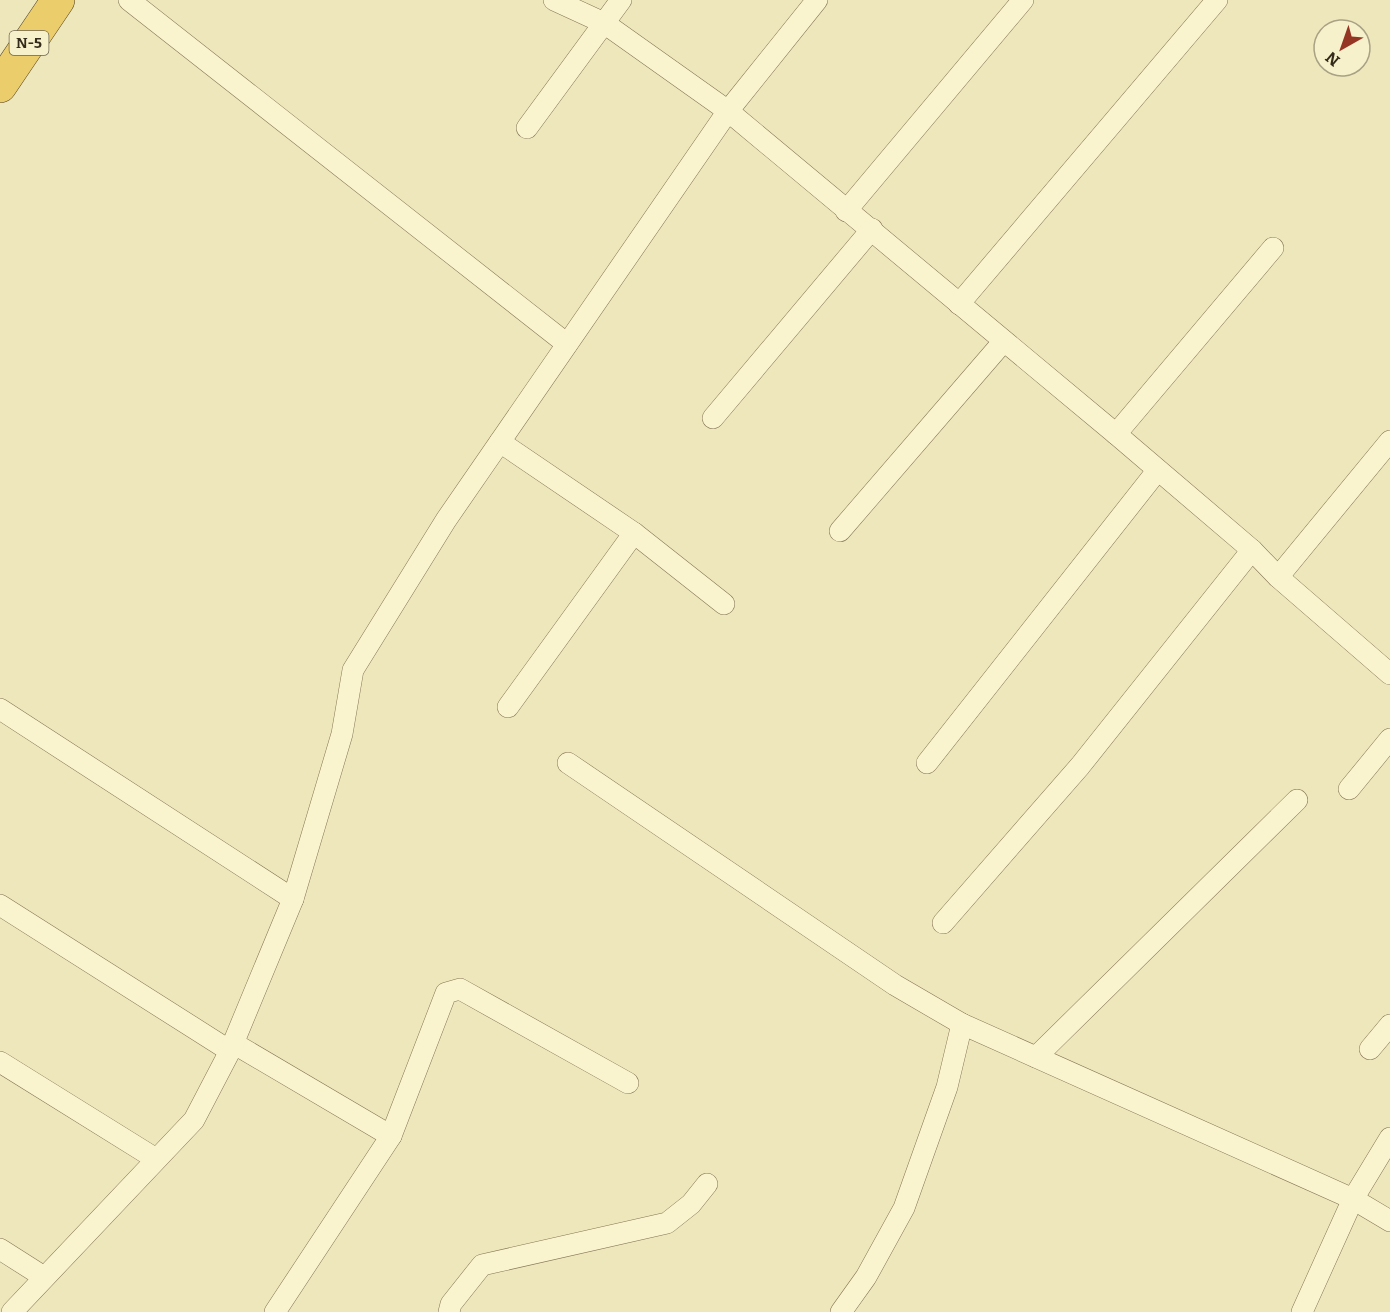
<svg xmlns="http://www.w3.org/2000/svg" width="1390" height="1312" viewBox="0 0 1390 1312" font-family="Bitter,serif">
<style>
.lines{fill:none;stroke-linecap:round;stroke-linejoin:round}
.minor-casing{stroke:#857655;stroke-width:22}
.trunk-casing{stroke:#52432a;stroke-width:34}
.minor{stroke:#f9f3ce;stroke-width:21}
.trunk{stroke:#ebcd6c;stroke-width:33}
.labels{text-anchor:middle;dominant-baseline:central;stroke-width:5;stroke-linejoin:round;paint-order:stroke}
.shield{fill:#f6f0cb;stroke:#6e664f;stroke-width:1.5}
.shield-label{font-size:15px;font-weight:bold;fill:#342b1a}
</style>
<rect width="100%" height="100%" fill="#eee7bb"/>
<g class="lines">
<!-- minor casing -->
<g class="minor-casing">
<g id="minor">
<path d="M129,0L567,344"/>
<path d="M554,0L604,23L728,111L1116,434L1252,550L1278,577L1390,674"/>
<path d="M527,128L621,0"/>
<path d="M846,211L1023,0"/>
<path d="M959,304L1217,0"/>
<path d="M713,418L872,229"/>
<path d="M1116,434L1273,248"/>
<path d="M500,442L634,533L724,604"/>
<path d="M840,531L1003,342"/>
<path d="M1278,577L1390,441"/>
<path d="M508,707L634,533"/>
<path d="M0,709L293,899"/>
<path d="M568,763L895,985L962,1024L1353,1199L1390,1221"/>
<path d="M927,763L1157,471"/>
<path d="M1349,789L1390,739"/>
<path d="M0,905L230,1051"/>
<path d="M943,923L1080,766L1252,550"/>
<path d="M233,1043L391,1136"/>
<path d="M1370,1049L1390,1025"/>
<path d="M1036,1057L1297,800"/>
<path d="M0,1062L156,1159"/>
<path d="M0,1249L44,1277"/>
<path d="M12,1312L194,1120L230,1051L293,899L342,734L353,670L446,520L728,111L817,0"/>
<path d="M275,1312L391,1136L446,993L460,989L628,1083"/>
<path d="M449,1312L451,1304L482,1265L667,1223L691,1204L707,1184"/>
<path d="M841,1312L866,1277L904,1208L947,1087L962,1024"/>
<path d="M1302,1312L1353,1199L1390,1138"/>
</g>
</g>
<!-- trunk casing -->
<g class="trunk-casing">
<path id="trunk" d="M0,86L58,0"/>
</g>
<!-- minor -->
<use href="#minor" class="minor"/>
<!-- trunk -->
<use href="#trunk" class="trunk"/>
</g>
<g class="labels">
<!-- shield labels -->
<rect class="shield" x="9.5" y="31" width="39" height="24" rx="4.5"/>
<g class="shield-label">
<text x="29" y="43">N-5</text>
</g>
</g>
<!-- north arrow -->
<g transform="translate(1342 48) rotate(220)"><circle r="28" fill="#f6f0cb" stroke="#a8a184" stroke-width="1.5"/>
<path d="M0-4.5L10 22L0 15L-10 22Z" fill="#953524"/>
<text y="-9" font-size="16" font-weight="bold" text-anchor="middle" fill="#342b1a">N</text>
</g>
</svg>
